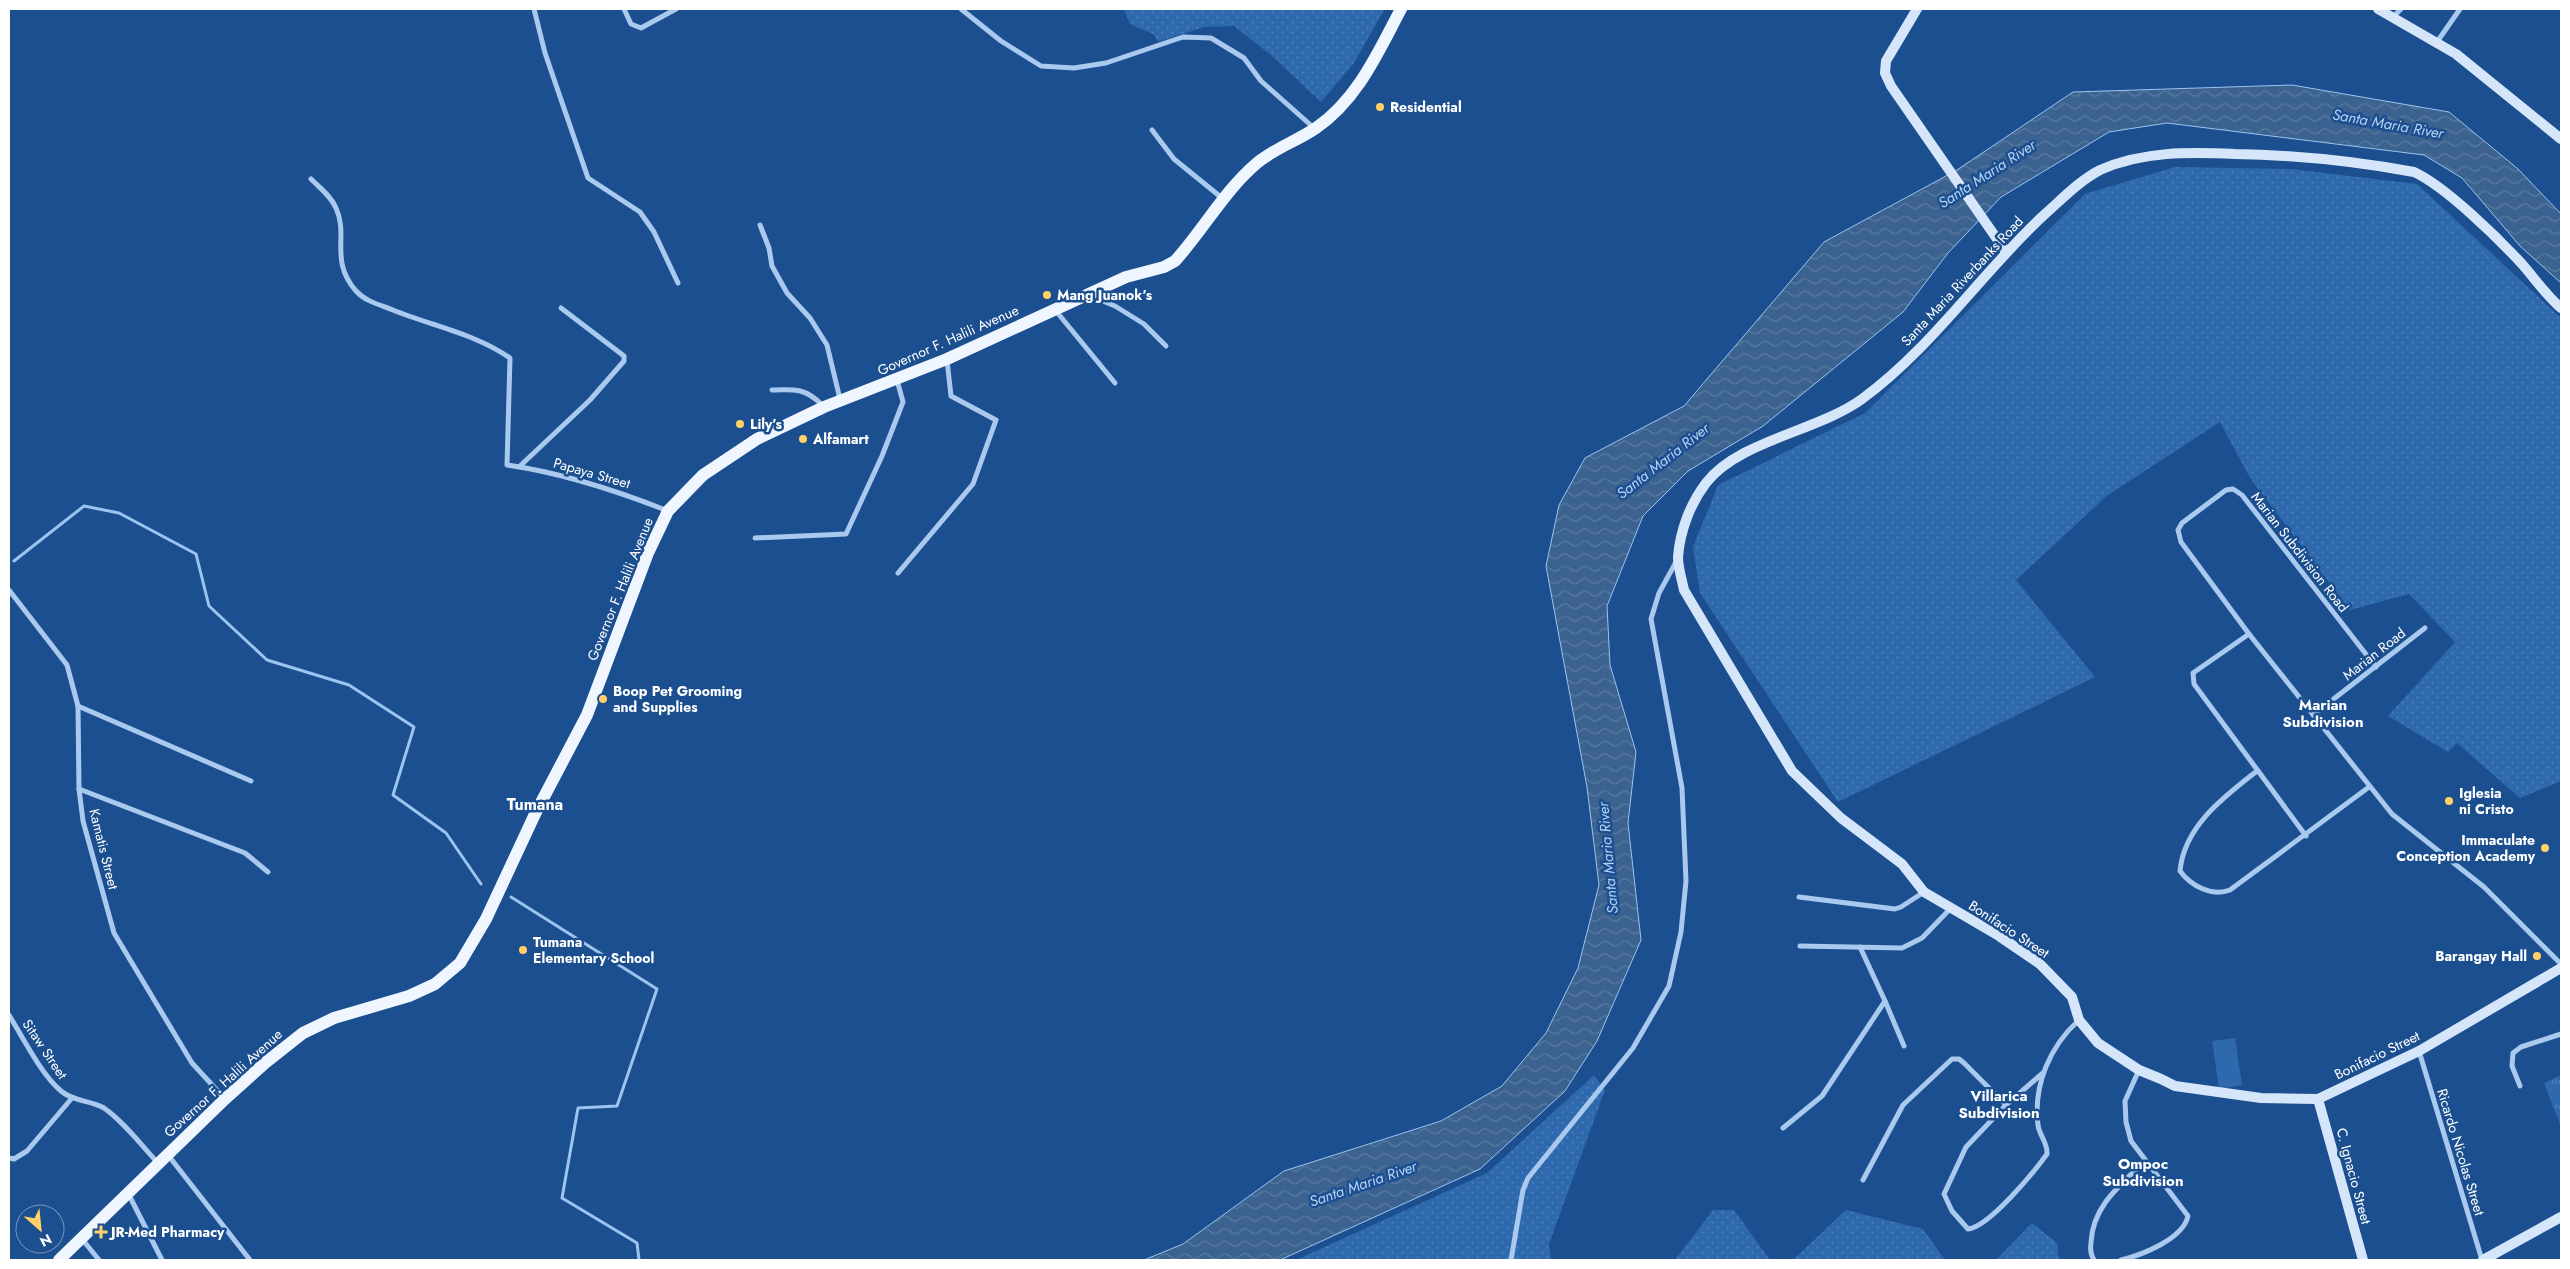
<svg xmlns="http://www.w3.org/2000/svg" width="2570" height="1269" viewBox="0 0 2570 1269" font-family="Jost,sans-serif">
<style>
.grass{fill:url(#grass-dots)}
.park{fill:url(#park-tufts)}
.pitch{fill:#2e69ad}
.water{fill:url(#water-waves);stroke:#9cc4f0}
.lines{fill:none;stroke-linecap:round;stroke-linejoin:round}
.stream{stroke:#9cc4f0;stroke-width:3}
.street{stroke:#a9c9ee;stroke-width:5}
.secondary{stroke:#d6e6fa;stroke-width:10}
.primary{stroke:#f0f6ff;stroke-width:12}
.poi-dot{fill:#ffd166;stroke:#1b4f8f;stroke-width:2}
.labels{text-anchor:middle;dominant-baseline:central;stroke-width:5;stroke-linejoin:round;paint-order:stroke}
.poi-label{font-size:14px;font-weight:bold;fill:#fff;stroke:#1b4f8f;text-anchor:start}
.street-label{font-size:14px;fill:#fff;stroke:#1b4f8f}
.water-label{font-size:15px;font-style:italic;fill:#b5d3f5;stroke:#1b4f8f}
.neighbourhood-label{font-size:15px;font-weight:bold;fill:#fff;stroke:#1b4f8f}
.quarter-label{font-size:16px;font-weight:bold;fill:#fff;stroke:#1b4f8f}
</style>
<defs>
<pattern id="grass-dots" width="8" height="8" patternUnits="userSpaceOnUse" patternTransform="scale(1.25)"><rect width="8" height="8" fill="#2e69ad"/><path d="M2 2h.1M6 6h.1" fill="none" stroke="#4d80b9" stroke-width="1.8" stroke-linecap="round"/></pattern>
<pattern id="park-tufts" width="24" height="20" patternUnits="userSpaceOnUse" patternTransform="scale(1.25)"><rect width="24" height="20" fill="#2e69ad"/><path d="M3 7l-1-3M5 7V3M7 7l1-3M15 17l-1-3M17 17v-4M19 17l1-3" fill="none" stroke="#4d80b9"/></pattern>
<pattern id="water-waves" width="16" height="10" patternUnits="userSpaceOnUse" patternTransform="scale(1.25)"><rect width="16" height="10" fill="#3c6290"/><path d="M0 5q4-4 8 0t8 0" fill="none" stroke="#597aa1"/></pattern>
</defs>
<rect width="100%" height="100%" fill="#1b4f8f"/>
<!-- grass -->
<g class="grass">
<path d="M1124,9H1384V10L1354,63L1321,102L1272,56L1234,26L1204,27L1158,42L1153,34L1130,24Z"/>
<path d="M2175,167L2291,169L2417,184L2561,318V781L2520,798L2457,743L2448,752L2388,716L2455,642L2409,594L2350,610L2250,478L2220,422L2108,495L2016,580L2095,677L1838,802L1700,593L1693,547L1718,485L1865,413L2085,194Z"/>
<path d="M1594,1075L1605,1090L1549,1244L1551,1260H1296L1487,1173Z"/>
<path d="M1713,1210H1734L1770,1260H1675Z"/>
<path d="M1846,1210L1923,1229L1945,1260H1793Z"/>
<path d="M2032,1223L2057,1243L2059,1260H1996Z"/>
</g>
<!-- park -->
<path class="park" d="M2561,1075V1127L2544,1083Z"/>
<!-- pitch -->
<path class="pitch" d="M2235,1038L2242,1085L2219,1089L2212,1041Z"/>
<!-- water -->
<path class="water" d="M2292,85L2449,112L2518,169L2561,214V283L2520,246L2462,178L2424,155L2167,123L2109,132L2001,197L1948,253L1903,312L1763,426L1688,471L1643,516L1607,606L1610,665L1636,752L1628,823L1641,940L1597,1041L1565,1091L1480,1169L1280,1260H1144L1183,1244L1284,1171L1441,1121L1502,1086L1546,1033L1578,968L1599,885L1587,787L1546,566L1559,505L1585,458L1684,406L1824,242L1957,170L2073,92Z"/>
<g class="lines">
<!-- stream -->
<g class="stream">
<path d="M14,561L84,506L119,513L196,554L209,606L267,660L349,685L414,727L393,795L446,833L481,884"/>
<path d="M511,897L657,989L617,1106L578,1108L562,1198L637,1243L639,1260"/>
</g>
<!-- street -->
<g class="street">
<path d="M534,9L545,53L588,178L640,212L654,232L678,283"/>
<path d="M624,9L631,24L641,28L676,9"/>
<path d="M961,9L1001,41L1041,66L1074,68L1106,63L1183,37L1211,38L1244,58L1261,81L1314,128"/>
<path d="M2393,17L2401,9"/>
<path d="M2437,42L2460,9"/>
<path d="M1152,130L1174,159L1222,198"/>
<path d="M311,179C320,188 331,196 336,208C349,236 329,260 356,291C366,302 381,305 393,310C432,326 476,334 510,358L507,465C563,473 615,490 668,511"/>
<path d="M760,225L769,248L772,266L787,293L810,318L827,345L840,399"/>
<path d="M1088,295L1115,306L1144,324L1166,346"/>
<path d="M1056,311L1115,383"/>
<path d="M772,390C795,389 806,388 823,406"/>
<path d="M520,466L590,400L624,361V356L561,308"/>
<path d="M755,538L846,534L882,456L903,402L897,380"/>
<path d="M898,573L973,484L996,420L951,396L947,360"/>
<path d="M9,590L67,665L78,706L79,789L83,821L114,933L192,1063L225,1099"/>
<path d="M2249,634L2193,673L2194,684L2306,836"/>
<path d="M2376,667L2242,495L2233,489L2226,490L2182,523L2178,530L2181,542L2249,634L2392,814L2484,887L2561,964"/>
<path d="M78,706L251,781"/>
<path d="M2313,715L2425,628"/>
<path d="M2257,771C2225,796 2184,826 2180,871C2191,886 2212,897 2230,890L2369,787"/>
<path d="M79,789L245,853L268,872"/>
<path d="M1799,897L1895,909L1901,907L1924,892"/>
<path d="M1800,946L1902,948L1922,938L1951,908"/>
<path d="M1885,1001L1904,1046"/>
<path d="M9,1015C23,1038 41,1074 61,1091C74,1102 90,1100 104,1108C124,1122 141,1145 158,1163"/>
<path d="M2419,1051L2482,1260"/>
<path d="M2044,1072L2006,1105L1966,1147L1944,1194L1952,1211L1968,1229C1989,1227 2034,1172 2047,1154C2048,1143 2039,1135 2038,1125C2033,1085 2050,1046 2079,1020"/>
<path d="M2520,1086L2512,1066L2513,1053L2521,1047L2561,1034"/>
<path d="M1783,1128L1822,1096L1885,1001L1860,947"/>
<path d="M168,1155L250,1260"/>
<path d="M9,1158L14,1159L27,1151L72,1098"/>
<path d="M1863,1180L1903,1105L1952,1059H1959L1964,1063L2006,1105"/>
<path d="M129,1195L162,1260"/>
<path d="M82,1239L99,1260"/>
<path d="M1511,1260L1523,1190L1528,1178L1633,1048L1669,986L1681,932L1686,881L1682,788L1651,619L1659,593L1676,562"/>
<path d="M2094,1260C2090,1254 2090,1249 2091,1242C2093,1205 2121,1185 2145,1161"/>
<path d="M2121,1260C2142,1255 2183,1239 2188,1216L2131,1141L2126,1122L2125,1101L2139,1070"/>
</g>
<!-- secondary -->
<g class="secondary">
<path d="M1917,9L1886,61L1885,73L1891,86L2006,252"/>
<path d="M2378,9L2456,54L2561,139"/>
<path d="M2561,308C2546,295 2535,279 2522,264C2498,238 2445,186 2414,172C2354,161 2296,155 2235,154C2190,152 2142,151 2100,170C2079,181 2062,199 2045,214C1981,273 1933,347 1862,399C1818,431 1738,441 1706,483C1690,504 1680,531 1678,557C1678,568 1682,580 1684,590L1792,771L1841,818L1902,864L1924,892L1999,936L2040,964L2072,997L2079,1020L2098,1043L2139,1070L2161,1079L2175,1086L2261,1098L2318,1099L2419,1051L2561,968"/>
<path d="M2318,1099L2363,1260"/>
<path d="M2483,1260L2561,1217"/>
</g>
<!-- primary -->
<path class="primary" d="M59,1260L225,1099L265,1063L303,1033L334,1018L409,996L435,984L460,963L486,919L535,814L587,715L648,553L668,511L703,475L757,439L824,407L947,359L1126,277L1164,267L1175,261C1204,229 1224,191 1257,163C1275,148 1297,141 1316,128C1358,99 1378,52 1401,9"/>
</g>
<!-- markers -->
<g class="poi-dot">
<circle cx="1380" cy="107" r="5"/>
<circle cx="1047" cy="295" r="5"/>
<circle cx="740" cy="424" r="5"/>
<circle cx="803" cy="439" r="5"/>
<circle cx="603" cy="699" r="5"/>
<circle cx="2449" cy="801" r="5"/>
<circle cx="2545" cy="848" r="5"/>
<circle cx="523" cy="950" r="5"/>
<circle cx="2537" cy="956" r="5"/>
<path d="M98.5 1224.5h5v5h5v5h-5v5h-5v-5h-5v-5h5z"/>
</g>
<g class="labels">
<!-- poi labels -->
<g class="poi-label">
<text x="1390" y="107">Residential</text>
<text x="1057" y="295">Mang Juanok’s</text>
<text x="750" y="424">Lily’s</text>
<text x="813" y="439">Alfamart</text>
<text x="613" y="691">Boop Pet Grooming<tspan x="613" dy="16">and Supplies</tspan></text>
<text x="2459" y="793">Iglesia<tspan x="2459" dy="16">ni Cristo</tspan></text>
<text x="2535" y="840" text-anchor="end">Immaculate<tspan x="2535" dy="16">Conception Academy</tspan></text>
<text x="533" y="942">Tumana<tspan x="533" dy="16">Elementary School</tspan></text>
<text x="2527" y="956" text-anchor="end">Barangay Hall</text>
<text x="111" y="1232">JR-Med Pharmacy</text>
</g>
<!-- street labels -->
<g class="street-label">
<text transform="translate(1962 281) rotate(-47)">Santa Maria Riverbanks Road</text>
<text transform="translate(948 340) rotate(-24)">Governor F. Halili Avenue</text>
<text transform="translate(592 473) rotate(16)">Papaya Street</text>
<text transform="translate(2300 552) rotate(52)">Marian Subdivision Road</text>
<text transform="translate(620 589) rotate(-68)">Governor F. Halili Avenue</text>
<text transform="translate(2374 654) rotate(-38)">Marian Road</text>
<text transform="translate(104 849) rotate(76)">Kamatis Street</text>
<text transform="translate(2009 929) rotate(33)">Bonifacio Street</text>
<text transform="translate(45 1049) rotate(56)">Sitaw Street</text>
<text transform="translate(2377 1055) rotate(-26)">Bonifacio Street</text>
<text transform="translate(223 1083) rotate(-42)">Governor F. Halili Avenue</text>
<text transform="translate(2461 1152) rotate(73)">Ricardo Nicolas Street</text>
<text transform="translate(2354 1176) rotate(75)">C. Ignacio Street</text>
</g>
<!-- water labels -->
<g class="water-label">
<text transform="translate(2388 124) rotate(10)">Santa Maria River</text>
<text transform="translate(1987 174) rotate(-33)">Santa Maria River</text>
<text transform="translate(1663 461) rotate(-38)">Santa Maria River</text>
<text transform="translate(1608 858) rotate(-95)">Santa Maria River</text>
<text transform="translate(1363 1184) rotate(-19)">Santa Maria River</text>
</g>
<!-- neighbourhood labels -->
<g class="neighbourhood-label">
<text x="2323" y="705">Marian<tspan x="2323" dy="17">Subdivision</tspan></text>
<text x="1999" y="1096">Villarica<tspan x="1999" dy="17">Subdivision</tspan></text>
<text x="2143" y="1164">Ompoc<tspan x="2143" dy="17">Subdivision</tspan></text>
</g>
<!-- quarter labels -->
<g class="quarter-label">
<text x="535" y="804">Tumana</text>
</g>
</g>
<!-- border -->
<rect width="2570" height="1269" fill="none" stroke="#ffffff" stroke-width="20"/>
<!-- north arrow -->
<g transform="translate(40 1229) rotate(153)"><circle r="24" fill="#1b4f8f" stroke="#7695bc"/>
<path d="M0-4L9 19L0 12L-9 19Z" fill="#ffd166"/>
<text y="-8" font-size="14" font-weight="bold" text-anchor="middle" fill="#ffffff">N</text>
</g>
</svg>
